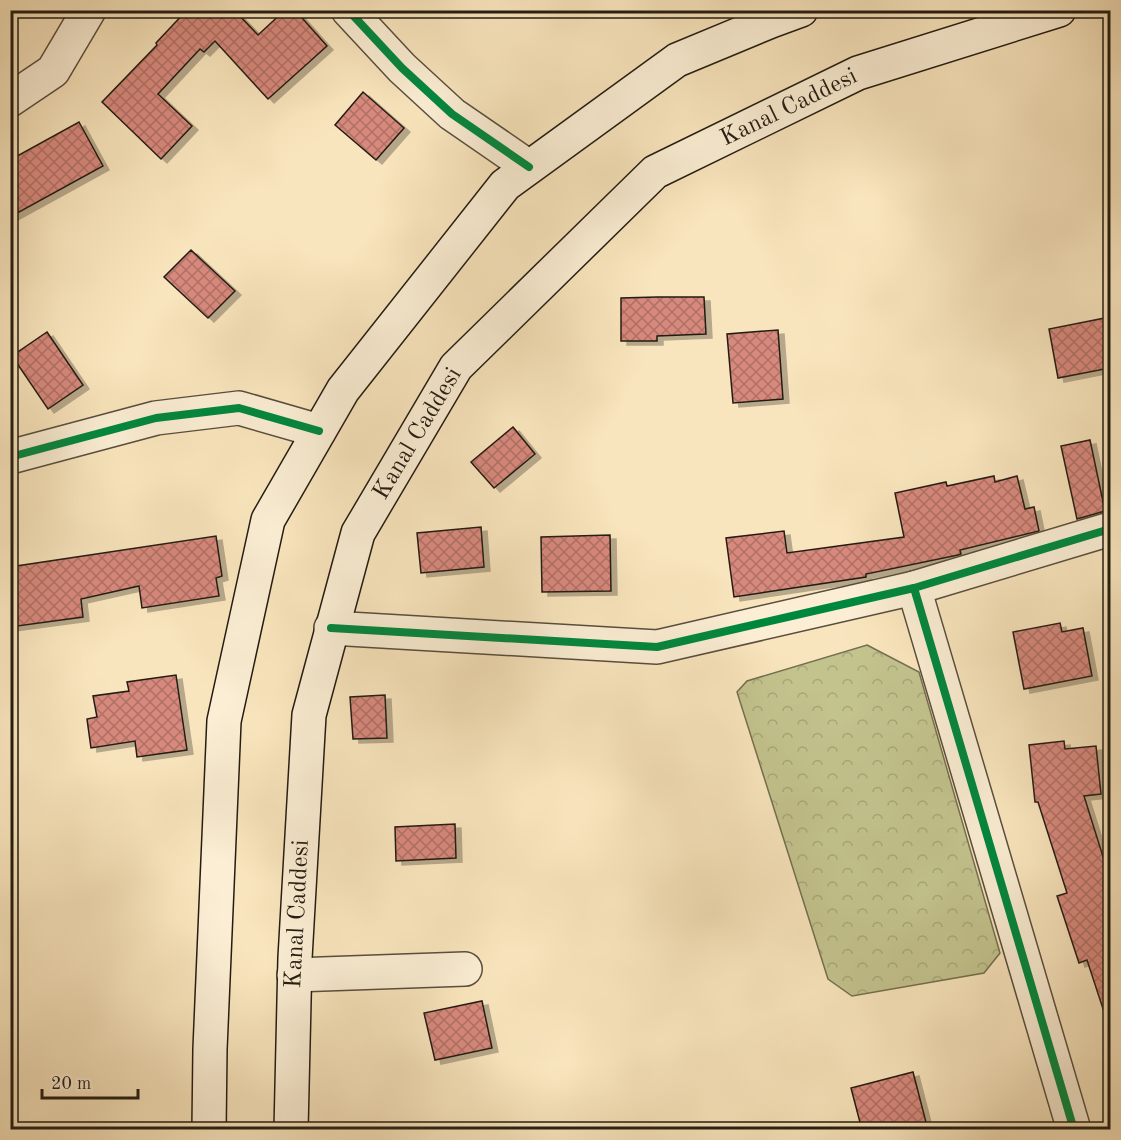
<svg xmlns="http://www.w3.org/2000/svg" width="1121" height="1140" viewBox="0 0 1121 1140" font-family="'Old Standard TT',serif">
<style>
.park{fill:url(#park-crowns);stroke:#737050;stroke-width:1.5}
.building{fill:url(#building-cross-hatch);stroke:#231c12;stroke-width:1.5;filter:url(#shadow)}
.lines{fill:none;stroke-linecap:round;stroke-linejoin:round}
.minor-casing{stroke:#584e3d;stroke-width:36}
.secondary-casing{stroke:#231c12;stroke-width:36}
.minor{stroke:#fbeed4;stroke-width:33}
.secondary{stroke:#fbeed4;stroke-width:33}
.cycleway-casing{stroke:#fbeed4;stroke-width:11}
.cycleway{stroke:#00873e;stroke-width:8}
.labels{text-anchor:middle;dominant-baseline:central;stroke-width:4.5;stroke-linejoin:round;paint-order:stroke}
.street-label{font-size:24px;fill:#231c12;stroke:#fbeed4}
</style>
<defs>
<pattern id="park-crowns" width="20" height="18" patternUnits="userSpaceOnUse" patternTransform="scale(1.5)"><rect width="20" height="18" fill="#c3c38e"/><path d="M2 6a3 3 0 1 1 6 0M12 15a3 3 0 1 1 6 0" fill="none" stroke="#a7a779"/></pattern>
<pattern id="building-cross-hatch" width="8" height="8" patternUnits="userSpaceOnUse" patternTransform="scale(1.5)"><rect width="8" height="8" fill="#d8897d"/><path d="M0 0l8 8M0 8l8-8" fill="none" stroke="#af6f65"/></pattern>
<filter id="shadow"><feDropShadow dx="6" dy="4" stdDeviation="0" flood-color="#0004"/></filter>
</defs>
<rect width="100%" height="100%" fill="#f9e5bd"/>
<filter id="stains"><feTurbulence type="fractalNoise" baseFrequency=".00333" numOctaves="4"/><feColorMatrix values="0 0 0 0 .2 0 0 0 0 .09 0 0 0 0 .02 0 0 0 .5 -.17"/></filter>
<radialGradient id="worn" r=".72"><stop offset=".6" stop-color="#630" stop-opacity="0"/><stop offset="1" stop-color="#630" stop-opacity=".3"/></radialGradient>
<!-- park -->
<path class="park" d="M867,645L919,672L1000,953L984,973L852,996L828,979L737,692L747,681Z"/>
<!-- building -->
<g class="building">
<path d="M187,10H234L258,35L285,10H295L327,46L268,99L215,41L204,52L200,49L158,94L192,126L161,159L102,102L157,45L156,43Z"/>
<path d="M363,92L404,128L376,160L335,125Z"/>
<path d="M79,122L103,166L10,217V160Z"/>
<path d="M191,250L235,291L208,318L164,277Z"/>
<path d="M657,297H704L706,334L657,336V341H621V298Z"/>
<path d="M1110,317V368L1058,378L1049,329Z"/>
<path d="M778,330L783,399L733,403L727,334Z"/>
<path d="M47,332L83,385L48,409L12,356Z"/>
<path d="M513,427L535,454L494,488L471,462Z"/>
<path d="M1090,440L1105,511L1077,519L1061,446Z"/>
<path d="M994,476L995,482L1017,476L1025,509L1034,507L1039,531L960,550L961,554L958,555L866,574V577L734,597L726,538L784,531L787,553L904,537L895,493L946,482L947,486Z"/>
<path d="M481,527L484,567L421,573L417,533Z"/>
<path d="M610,535L611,591L542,592L541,537Z"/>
<path d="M216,536L222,576L216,578L219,596L142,608L139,586L81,599L83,617L10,627V567Z"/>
<path d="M1060,623L1062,632L1083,628L1092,676L1024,689L1013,632Z"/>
<path d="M176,675L187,750L137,757L135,741L91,748L87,719L97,717L93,696L129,691L127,682Z"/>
<path d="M385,695L387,738L353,739L350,697Z"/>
<path d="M1064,741L1065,749L1096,746L1101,794L1084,796L1110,879L1103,882L1110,905V1014L1105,1015L1087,960L1079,963L1057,896L1067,893L1038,802H1035L1029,745Z"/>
<path d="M455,824L456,858L396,861L395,827Z"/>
<path d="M482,1001L492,1048L435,1060L424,1013Z"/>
<path d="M913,1072L928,1130H862L851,1088Z"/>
</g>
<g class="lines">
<!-- minor casing -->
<g class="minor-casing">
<g id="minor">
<path d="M348,10L402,68L452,114L529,167"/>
<path d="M10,100L53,71L89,10"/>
<path d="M10,457L156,418L239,408L319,431"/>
<path d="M914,588L1074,1130"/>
<path d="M331,628L657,647L914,588L1110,529"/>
<path d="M294,975L465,969"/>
</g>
</g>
<!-- secondary casing -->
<g class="secondary-casing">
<g id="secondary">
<path d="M209,1130L210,1049L224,721L268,520L343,390L505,185L677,60L771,21L801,10"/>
<path d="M291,1130L295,958L309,715L358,533L456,367L655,172L858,73L1059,10"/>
</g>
</g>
<!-- minor -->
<use href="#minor" class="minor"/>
<!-- secondary -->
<use href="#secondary" class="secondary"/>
<!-- cycleway casing -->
<g class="cycleway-casing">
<g id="cycleway">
<path d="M348,10L402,68L452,114L529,167"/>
<path d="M10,457L156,418L239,408L319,431"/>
<path d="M914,588L1074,1130"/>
<path d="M331,628L657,647L914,588L1110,529"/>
</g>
</g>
<!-- cycleway -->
<use href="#cycleway" class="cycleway"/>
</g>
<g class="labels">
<!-- street labels -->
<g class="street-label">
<text transform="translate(789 108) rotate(-26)">Kanal Caddesi</text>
<text transform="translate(418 434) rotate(-59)">Kanal Caddesi</text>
<text transform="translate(298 914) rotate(-87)">Kanal Caddesi</text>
</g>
</g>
<!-- margin -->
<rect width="1121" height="1140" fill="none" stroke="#f9e5bd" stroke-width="36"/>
<rect x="12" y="12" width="1097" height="1116" fill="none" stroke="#231c12" stroke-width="3"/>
<rect x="18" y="18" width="1085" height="1104" fill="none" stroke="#231c12" stroke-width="1.5"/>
<!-- scale -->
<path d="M42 1089v9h96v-9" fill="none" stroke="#231c12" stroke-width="3"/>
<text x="51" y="1089" font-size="18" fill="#231c12" stroke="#fbeed4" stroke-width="4.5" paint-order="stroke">20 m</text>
<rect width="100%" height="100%" filter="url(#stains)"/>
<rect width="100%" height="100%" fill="url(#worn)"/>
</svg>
